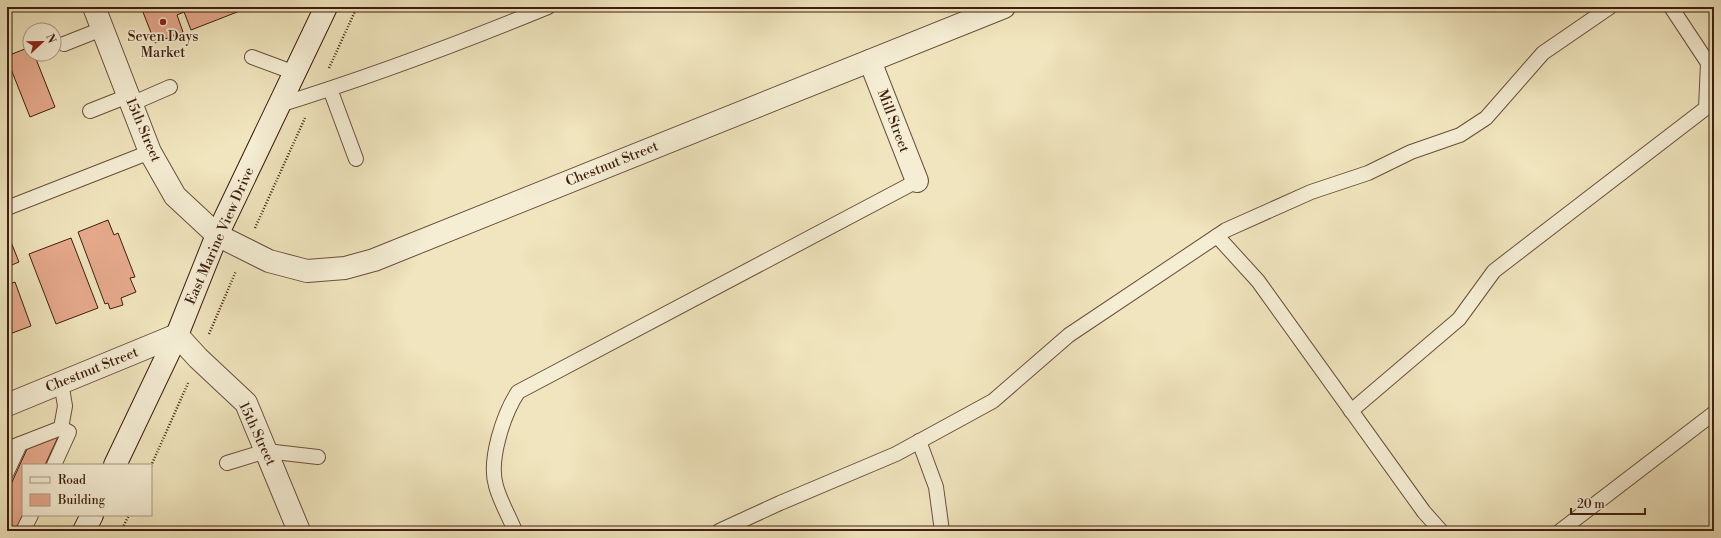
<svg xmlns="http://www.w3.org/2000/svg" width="1721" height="538" viewBox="0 0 1721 538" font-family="'Libre Bodoni',serif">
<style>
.building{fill:#e7aa8d;stroke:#3e1d0d}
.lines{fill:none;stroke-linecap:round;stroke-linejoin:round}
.lane-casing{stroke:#6a4f39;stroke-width:16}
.street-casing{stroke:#6a4f39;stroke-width:24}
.secondary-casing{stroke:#3e1d0d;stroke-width:24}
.path{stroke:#3e1d0d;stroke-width:2.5;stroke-dasharray:1 2;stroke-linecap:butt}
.lane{stroke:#f5eed5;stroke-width:14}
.street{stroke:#f5eed5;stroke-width:22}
.secondary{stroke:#f5eed5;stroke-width:22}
.poi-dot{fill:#8f2418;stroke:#f5eed5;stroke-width:1.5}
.labels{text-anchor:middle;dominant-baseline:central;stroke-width:3.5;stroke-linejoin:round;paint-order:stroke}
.poi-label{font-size:14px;fill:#3e1d0d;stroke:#f5eed5}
.street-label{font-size:14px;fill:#3e1d0d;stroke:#f5eed5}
</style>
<rect width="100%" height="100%" fill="#f0e5be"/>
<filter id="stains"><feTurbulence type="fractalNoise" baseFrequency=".005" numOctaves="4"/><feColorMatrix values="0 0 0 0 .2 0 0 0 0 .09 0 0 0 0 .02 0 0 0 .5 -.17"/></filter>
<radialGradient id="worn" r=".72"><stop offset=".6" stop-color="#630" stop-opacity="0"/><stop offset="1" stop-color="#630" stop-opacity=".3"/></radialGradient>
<!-- building -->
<g class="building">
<path d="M141,7H250L191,30L184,12L177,15L183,32L155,43Z"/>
<path d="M30,47V54H34L55,107L30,117L7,59V56Z"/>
<path d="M108,220L114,235L118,233L135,277L130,278L136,292L121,298L123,305L110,309L108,303L105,304L78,232Z"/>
<path d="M7,232L19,262L7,267Z"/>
<path d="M71,238L98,308L56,324L29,254Z"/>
<path d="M15,282L31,326L7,335V285Z"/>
<path d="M58,437L45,465H23V514L15,531H7V493L27,449Z"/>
</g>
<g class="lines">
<!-- lane casing -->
<g class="lane-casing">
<g id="lane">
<path d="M64,44L102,29"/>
<path d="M252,57L295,73"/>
<path d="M330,89L356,159"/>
<path d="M131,104L170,87"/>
<path d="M279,105C370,77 460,43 548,7"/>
<path d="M90,111L128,96"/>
<path d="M7,208L150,152"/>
<path d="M1217,236L1258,281L1424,512L1441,531"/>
<path d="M1351,411L1459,319L1494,271L1706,108L1708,63L1671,7"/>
<path d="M919,441L936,487L942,531"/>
<path d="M7,449L61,428L65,406L61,382"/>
<path d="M227,463L266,451L318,457"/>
<path d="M54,465L69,432L61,428"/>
<path d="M7,472L20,444"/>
<path d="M23,531L31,515"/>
<path d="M515,531C509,516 500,501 496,486C488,460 504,413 518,392L917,181"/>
<path d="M719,531L780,503L896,454L993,401L1069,335L1226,230L1311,192L1368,173L1411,152L1460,135L1486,118L1543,53L1610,7"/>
<path d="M1560,531L1714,413"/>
</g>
</g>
<!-- street casing -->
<g class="street-casing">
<g id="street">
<path d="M94,7L150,152L175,196L217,235L269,261L307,271L345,268L374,260L1004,7"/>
<path d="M870,61L917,181"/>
<path d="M7,405L177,335L198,358L246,403L299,531"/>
</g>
</g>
<!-- secondary casing -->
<g class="secondary-casing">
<g id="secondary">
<path d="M115,465L177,335L217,235L326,7"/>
<path d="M84,531L92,515"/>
</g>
</g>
<!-- path -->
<g class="path">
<path d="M329,68L357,7"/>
<path d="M255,228L305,118"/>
<path d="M209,334L236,271"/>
<path d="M151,466L189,381"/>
<path d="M121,531L129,515"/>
</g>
<!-- lane -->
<use href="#lane" class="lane"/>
<!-- street -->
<use href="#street" class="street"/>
<!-- secondary -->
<use href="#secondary" class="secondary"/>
</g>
<!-- markers -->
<circle class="poi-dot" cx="163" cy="22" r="4"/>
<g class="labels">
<!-- poi labels -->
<g class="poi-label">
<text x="163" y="37">Seven Days<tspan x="163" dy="16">Market</tspan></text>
</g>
<!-- street labels -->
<g class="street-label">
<text transform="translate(893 121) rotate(69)">Mill Street</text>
<text transform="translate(143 130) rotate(67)">15th Street</text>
<text transform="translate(612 164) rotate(-22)">Chestnut Street</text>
<text transform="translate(220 236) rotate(-66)">East Marine View Drive</text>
<text transform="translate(92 370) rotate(-22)">Chestnut Street</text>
<text transform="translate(257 434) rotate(65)">15th Street</text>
</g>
</g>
<!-- margin -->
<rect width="1721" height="538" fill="none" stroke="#f0e5be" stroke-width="24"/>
<rect x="8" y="8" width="1705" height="522" fill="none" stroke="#3e1d0d" stroke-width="2"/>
<rect x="12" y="12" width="1697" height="514" fill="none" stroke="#3e1d0d"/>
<!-- legend -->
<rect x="22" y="464" width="130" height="52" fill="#f5eed5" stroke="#ac9a85"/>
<rect x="30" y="477" width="20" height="6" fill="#f5eed5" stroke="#ac9a85"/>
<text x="58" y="484" font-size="12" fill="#3e1d0d">Road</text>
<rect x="30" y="494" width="20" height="12" fill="#e7aa8d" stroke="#ac9a85"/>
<text x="58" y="504" font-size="12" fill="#3e1d0d">Building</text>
<!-- north arrow -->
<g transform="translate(42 42) rotate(68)"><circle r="19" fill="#f5eed5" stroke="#ac9a85"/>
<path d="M0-3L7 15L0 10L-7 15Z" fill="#8f2418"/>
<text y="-6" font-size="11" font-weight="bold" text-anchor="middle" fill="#3e1d0d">N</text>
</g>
<!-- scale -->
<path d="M1571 508v6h74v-6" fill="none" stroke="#3e1d0d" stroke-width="2"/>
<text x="1577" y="508" font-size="12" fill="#3e1d0d" stroke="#f5eed5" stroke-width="3" paint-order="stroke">20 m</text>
<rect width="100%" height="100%" filter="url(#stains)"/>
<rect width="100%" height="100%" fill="url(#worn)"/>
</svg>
